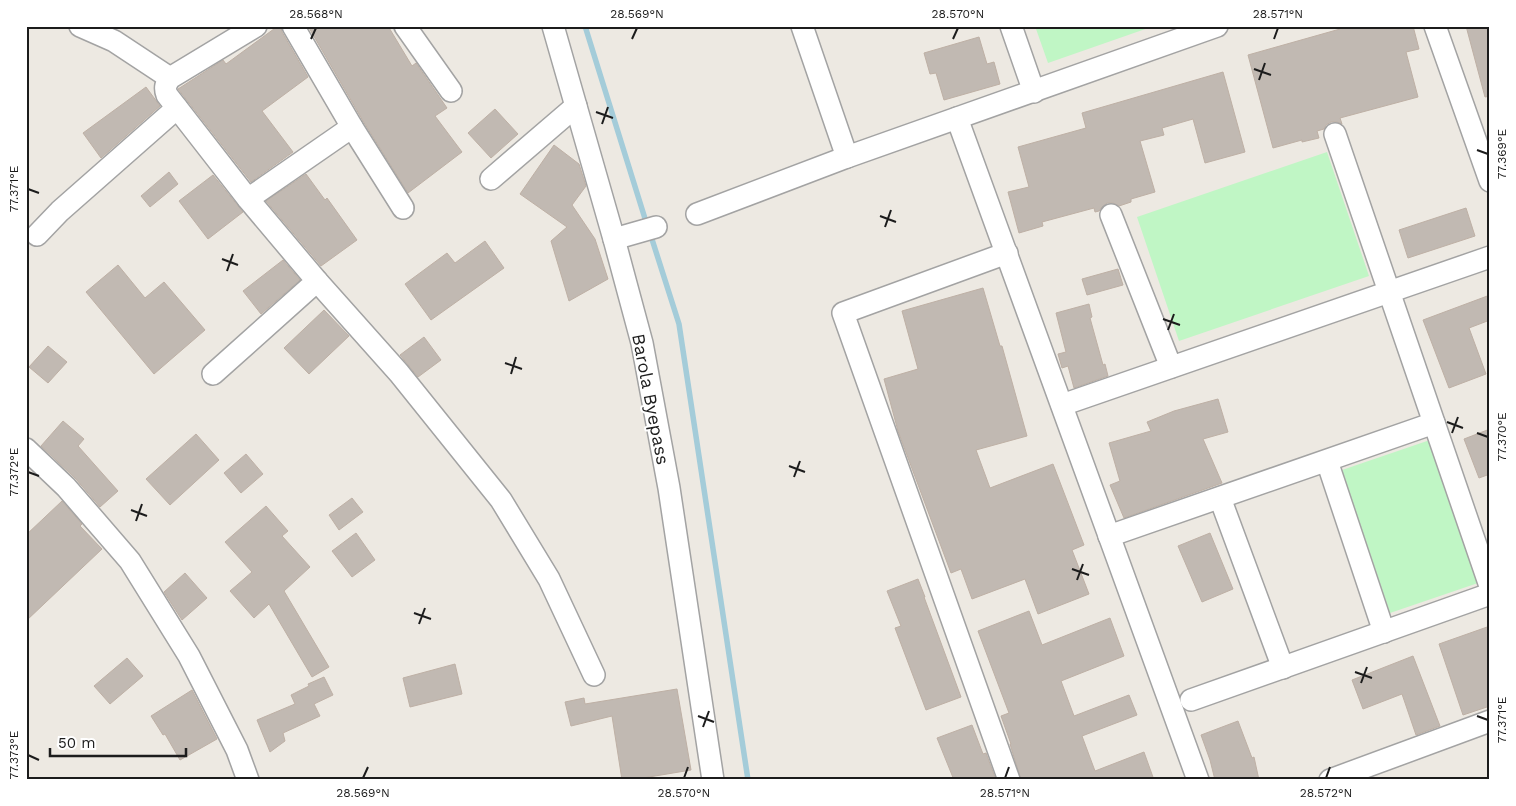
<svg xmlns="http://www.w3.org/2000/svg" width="1516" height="806" viewBox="0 0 1516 806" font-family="'Work Sans',sans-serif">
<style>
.park{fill:#c0f6c5}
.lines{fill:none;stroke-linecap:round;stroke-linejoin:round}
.stream{stroke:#a4ccd9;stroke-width:5.5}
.building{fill:#c1b9b2;stroke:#beb0a5}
.street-casing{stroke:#a3a3a3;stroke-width:24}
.street{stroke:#fff;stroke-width:21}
.ticks{fill:none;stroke:#1c1c1c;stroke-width:2}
.labels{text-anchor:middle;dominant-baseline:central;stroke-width:4;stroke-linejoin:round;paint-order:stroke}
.street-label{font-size:18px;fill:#1c1c1c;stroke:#fff}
.neatline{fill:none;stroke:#1c1c1c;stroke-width:2}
.ticks-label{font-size:12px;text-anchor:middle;fill:#1c1c1c}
</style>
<rect width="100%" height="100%" fill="#ede9e2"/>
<!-- park -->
<g class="park">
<path d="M1035,26H1154L1048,63Z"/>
<path d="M1327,152L1369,276L1179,341L1137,217Z"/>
<path d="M1430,440L1478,583L1390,613L1342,470Z"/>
</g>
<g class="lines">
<!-- stream -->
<g class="stream">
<path d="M585,26L647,225"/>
<path d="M650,233L679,324L748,780"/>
</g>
</g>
<!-- building -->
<g class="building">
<path d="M278,26H281L282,32L308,77L262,111L293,152L251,182L178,89L223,60L226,64Z"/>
<path d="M308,26H388L412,66L416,63L447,108L435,116L462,152L408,193L363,121Z"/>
<path d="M1340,26H1413L1419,49L1406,52L1418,97L1340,118L1342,124L1337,122H1331L1326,125L1324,129L1317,131L1319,138L1302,142V140L1273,148L1248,55L1340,29Z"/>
<path d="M1466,26H1490V96L1485,97Z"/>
<path d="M979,37L987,64L994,62L1000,84L944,100L936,73L930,74L924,53Z"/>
<path d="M1223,72L1245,152L1205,163L1193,119L1162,128L1164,135L1140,141L1155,192L1131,199V202L1119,206L1113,203H1107L1102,207L1099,211L1095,212L1094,208L1042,222L1043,226L1019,233L1008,192L1029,187L1018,147L1086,128L1082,113Z"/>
<path d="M146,87L160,106L101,158L83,133Z"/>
<path d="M495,109L518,134L491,158L468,133Z"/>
<path d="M554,145L579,164L586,186L572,205L595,239L608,279L569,301L551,241L567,227L520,194Z"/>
<path d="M169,172L178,184L150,207L141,196Z"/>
<path d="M306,174L325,200L327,198L357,240L321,266L266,201Z"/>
<path d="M213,175L243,212L208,239L179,201Z"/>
<path d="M1466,208L1475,236L1408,258L1399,230Z"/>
<path d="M485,241L504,268L431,320L405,284L447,253L455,263Z"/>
<path d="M283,260L300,280L261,314L243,291Z"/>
<path d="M118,265L145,298L164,282L205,330L154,374L86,292Z"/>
<path d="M1118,269L1123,285L1087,295L1082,279Z"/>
<path d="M983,288L1000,346H1002L1027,436L976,450L990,488L1053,464L1084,545L1072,550L1089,594L1038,614L1025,579L972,599L961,569L951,573L898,431L884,379L918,369L902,311Z"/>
<path d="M1490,295V320L1469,328L1486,374L1449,388L1423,320Z"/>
<path d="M1089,304L1092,317L1090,318L1103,365L1105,364L1108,376L1074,388L1068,366L1062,368L1058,354L1066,352L1056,313Z"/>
<path d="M324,310L349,336L309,374L284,348Z"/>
<path d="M424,337L441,360L418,377L400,355Z"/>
<path d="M48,346L67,362L48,383L29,367Z"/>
<path d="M1218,399L1228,432L1203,439L1222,483L1124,518L1110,485L1120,481L1109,443L1151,431L1147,422L1174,411Z"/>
<path d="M63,421L84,439L78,446L118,491L100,507L75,478L41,446Z"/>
<path d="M1490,429V474L1479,478L1464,439Z"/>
<path d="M196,434L219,460L170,505L146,479Z"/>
<path d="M246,454L263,474L241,493L224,473Z"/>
<path d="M352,498L363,512L339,530L329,515Z"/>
<path d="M62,501L82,524L80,526L102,549L26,621V535Z"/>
<path d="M266,506L288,531L282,536L310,567L284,591L329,667L312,677L269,604L254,618L230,591L252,572L225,542Z"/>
<path d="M356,533L375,560L352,577L332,551Z"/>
<path d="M1210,533L1233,589L1202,602L1178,546Z"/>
<path d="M185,573L207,598L182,620L164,592Z"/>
<path d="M918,579L925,597H924L961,697L926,710L895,628L901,626L887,591Z"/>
<path d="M1029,611L1042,645L1110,618L1124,656L1061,681L1074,716L1129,695L1137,715L1082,736L1095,771L1144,752L1154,780H1021L1010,744H1011L1001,716L1009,713L978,631Z"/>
<path d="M1490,626V706L1463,715L1439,644Z"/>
<path d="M1413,656L1440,726L1416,735L1402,694L1363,709L1352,680Z"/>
<path d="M127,658L143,676L110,704L94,686Z"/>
<path d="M455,664L462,694L410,707L403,678Z"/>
<path d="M324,677L333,695L314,704L320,716L283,733L285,741L270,752L257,720L295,704L291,695L309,686L308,684Z"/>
<path d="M677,689L691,770L631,780H622L612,716L571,726L565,702L584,698L585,704Z"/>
<path d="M192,690L217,739L180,760L165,734L163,735L151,716Z"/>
<path d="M1238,721L1252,758L1254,757L1259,780H1215L1210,760L1201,735Z"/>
<path d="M972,725L983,754L986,753L996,780H954L937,738Z"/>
</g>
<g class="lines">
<!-- street casing -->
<g class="street-casing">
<g id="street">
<path d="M80,26L114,41L170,78"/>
<path d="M293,26L352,127L403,208"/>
<path d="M405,26L451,91"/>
<path d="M553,26L614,239L642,343L669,488L713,780"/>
<path d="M802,26L847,157"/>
<path d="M1011,26L1034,92"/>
<path d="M1435,26L1490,181"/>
<path d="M957,118L1198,780"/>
<path d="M1335,134L1490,586"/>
<path d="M491,179L576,106"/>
<path d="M248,199L352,127"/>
<path d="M697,214L847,157L1217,26"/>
<path d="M1111,215L1171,367"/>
<path d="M37,235L60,211L177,108"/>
<path d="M614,239L656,227"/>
<path d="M1007,253L843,313L1009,780"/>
<path d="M317,281L399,373L501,500L549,579L594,675"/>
<path d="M213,374L317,281L248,199L167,95C164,87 166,84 170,78L256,26"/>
<path d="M1062,405L1490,257"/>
<path d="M26,449L66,487L130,561L189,656L237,750L248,780"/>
<path d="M1327,461L1384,632"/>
<path d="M1220,498L1283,668"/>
<path d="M1109,536L1434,423"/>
<path d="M1191,700L1490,594"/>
<path d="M1330,780L1490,721"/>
</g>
</g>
<!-- street -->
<use href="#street" class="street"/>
</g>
<!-- ticks -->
<path class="ticks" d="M311,39L316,28M632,39L637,28M953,39L958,28M1274,39L1278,28M1254,69L1271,75M1259,80L1265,63M596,112L613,118M602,124L608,107M1477,150L1488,154M28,189L39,193M880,216L896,222M885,227L891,210M222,259L238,265M227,271L233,254M1163,319L1180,325M1168,330L1174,314M505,363L522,369M511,374L516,357M1447,422L1463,428M1452,433L1458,417M1477,433L1488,437M789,466L805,472M28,472L39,476M794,477L800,461M131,510L147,516M136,521L142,504M1072,569L1089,575M1077,580L1083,564M414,613L431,619M419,624L425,608M1355,672L1372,678M1361,683L1367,667M698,716L714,722M1477,716L1488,720M703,727L709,711M28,755L39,760M363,778L368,767M684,778L688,767M1005,778L1009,767M1326,778L1330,767"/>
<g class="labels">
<!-- street labels -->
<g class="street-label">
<text transform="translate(651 399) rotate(79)">Barola Byepass</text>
</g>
</g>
<!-- border -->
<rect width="1516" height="806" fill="none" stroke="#ffffff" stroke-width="55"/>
<!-- scale -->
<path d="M50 748v8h136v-8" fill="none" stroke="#1c1c1c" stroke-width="2.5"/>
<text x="58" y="748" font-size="15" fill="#1c1c1c" stroke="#ffffff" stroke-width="4" paint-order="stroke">50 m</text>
<rect x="28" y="28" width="1460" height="750" class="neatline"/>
<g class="ticks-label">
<text x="316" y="18">28.568°N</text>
<text x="637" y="18">28.569°N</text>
<text x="958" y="18">28.570°N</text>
<text x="1278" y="18">28.571°N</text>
<text transform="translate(1502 154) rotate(-90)" y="4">77.369°E</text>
<text transform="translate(14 189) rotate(-90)" y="4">77.371°E</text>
<text transform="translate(1502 437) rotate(-90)" y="4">77.370°E</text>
<text transform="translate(14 472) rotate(-90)" y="4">77.372°E</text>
<text transform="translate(1502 720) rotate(-90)" y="4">77.371°E</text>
<text transform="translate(14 755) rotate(-90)" y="4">77.373°E</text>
<text x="363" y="797">28.569°N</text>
<text x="684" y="797">28.570°N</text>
<text x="1005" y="797">28.571°N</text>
<text x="1326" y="797">28.572°N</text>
</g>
</svg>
